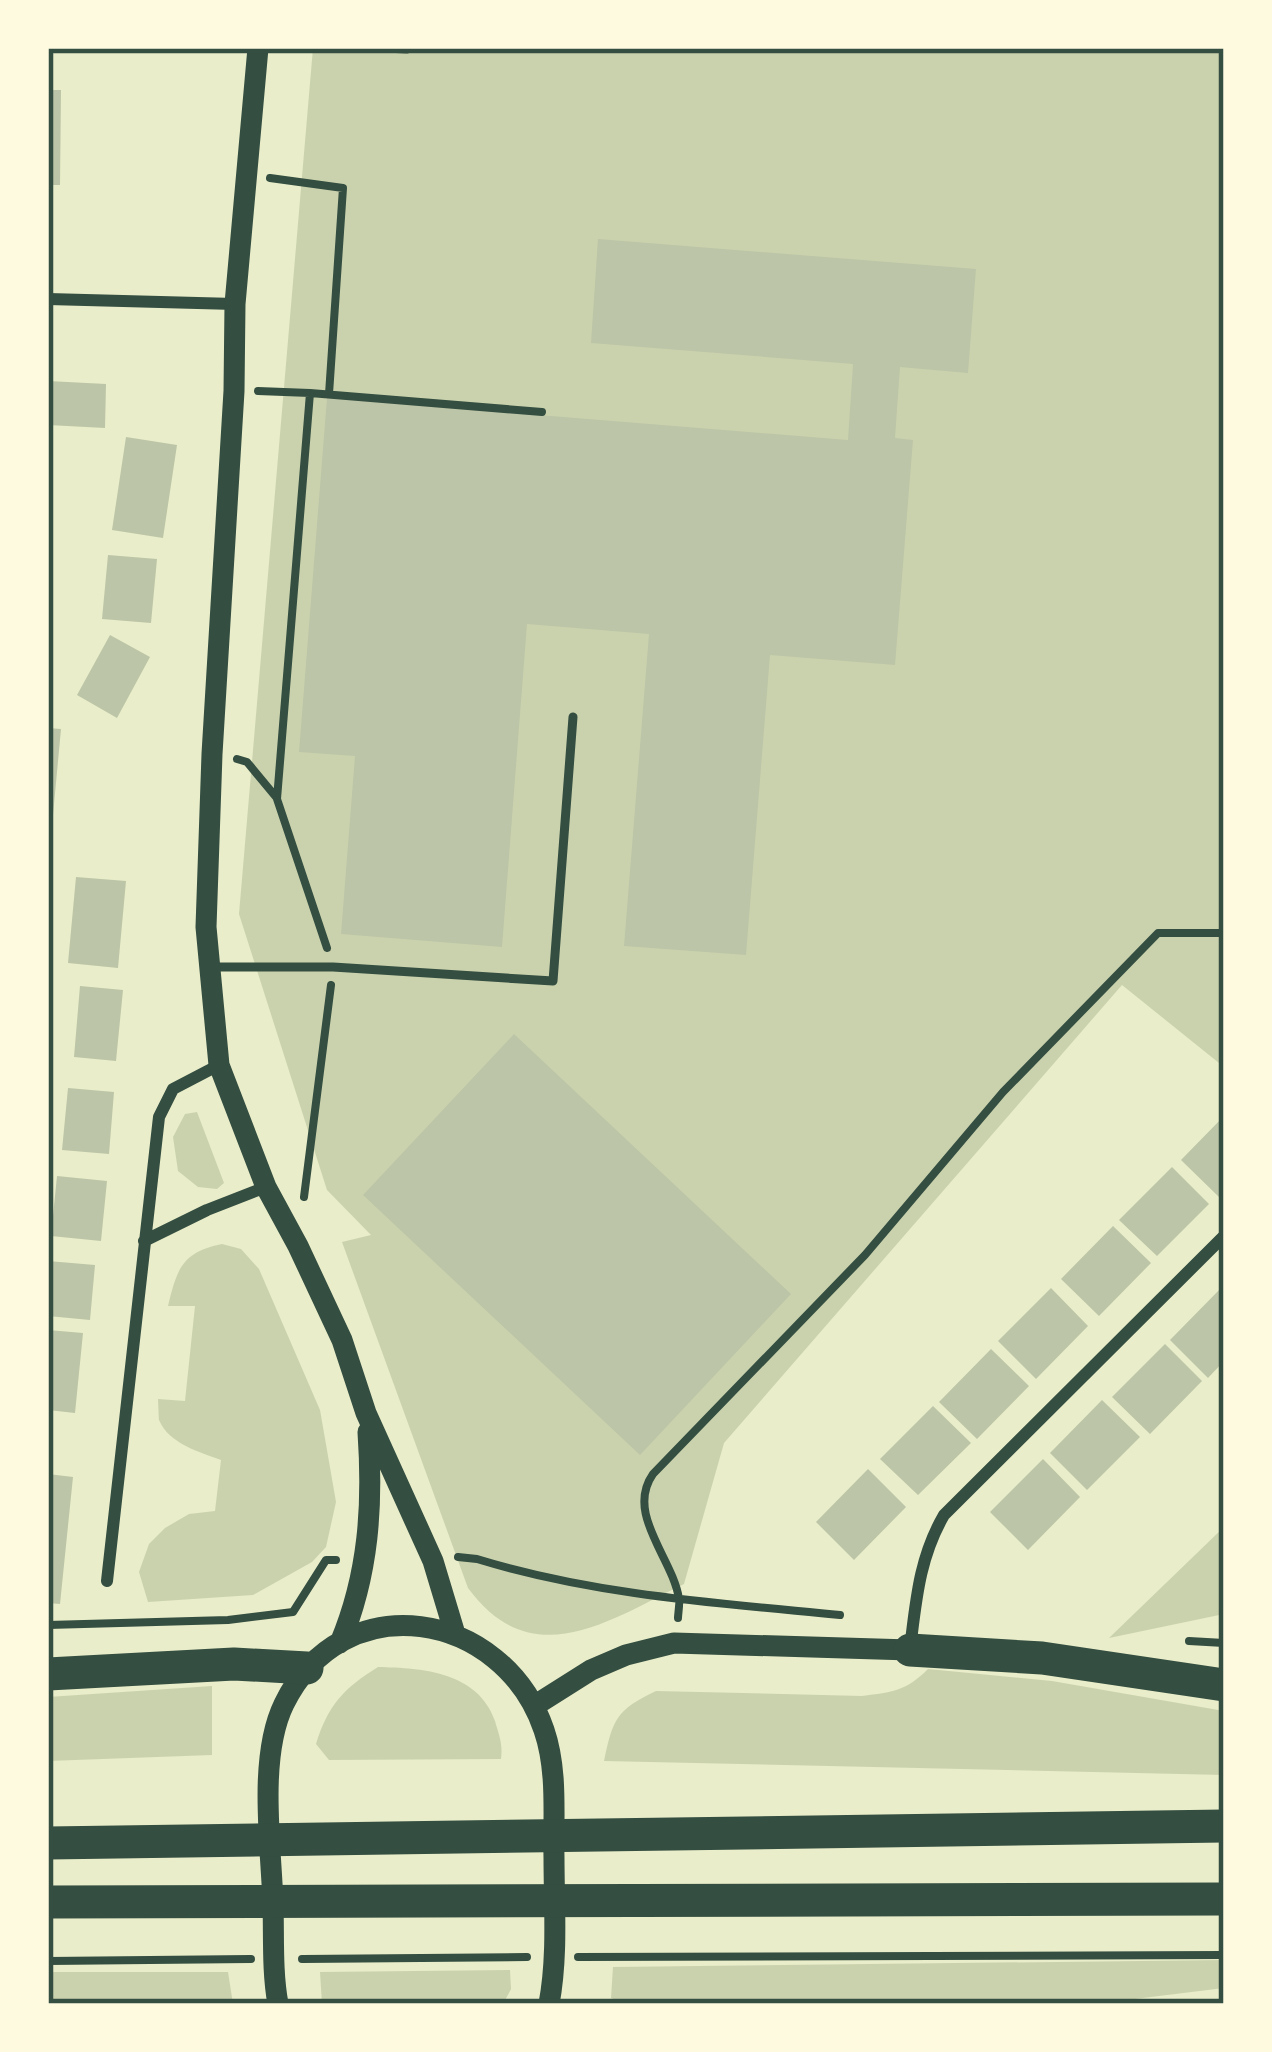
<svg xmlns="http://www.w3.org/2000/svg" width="1272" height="2052" viewBox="0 0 1272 2052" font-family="'Source Sans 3',sans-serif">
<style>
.green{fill:#cad2ad}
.building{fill:#bcc5a7}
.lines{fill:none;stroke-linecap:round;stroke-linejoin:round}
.path{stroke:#344e41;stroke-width:8}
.service{stroke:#344e41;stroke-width:9}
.minor{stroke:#344e41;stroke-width:12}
.tertiary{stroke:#344e41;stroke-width:21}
.trunk{stroke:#344e41;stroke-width:33}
.neatline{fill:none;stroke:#344e41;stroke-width:4.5}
</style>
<rect width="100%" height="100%" fill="#e9edc9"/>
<path class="green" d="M 313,48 L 1224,48 L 1224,1067 L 1122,985 L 724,1443 L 684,1584 C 608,1621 532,1675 468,1588 L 342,1242 L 371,1235 L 327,1190 L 239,914 Z
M 197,1112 L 224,1183 L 217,1189 L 198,1187 L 178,1171 L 173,1137 L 185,1114 Z
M 222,1244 L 241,1249 L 259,1269 L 320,1410 L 336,1502 L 326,1547 L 312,1562 L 253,1595 L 148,1602 L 139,1572 L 149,1544 L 165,1528 L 189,1514 L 215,1511 L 221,1460 C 200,1452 169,1444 159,1420 C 159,1419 158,1400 158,1399 L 185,1401 L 195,1306 L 168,1306 C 177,1269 182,1252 222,1244 Z
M 1224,1527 L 1224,1614 L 1109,1638 Z
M 378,1667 C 423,1668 478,1672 495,1721 C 499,1735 503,1744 501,1759 L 329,1760 L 316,1744 C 328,1705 344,1688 378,1667 Z
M 928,1669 L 1052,1681 L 1224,1711 L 1224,1775 L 604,1761 C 613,1719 616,1710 656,1691 L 862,1696 C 893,1692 906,1691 928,1669 Z
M 212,1686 L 212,1755 L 48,1761 L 48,1697 Z
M 1224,1960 L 1224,1988 L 1094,2004 L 626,2004 L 611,1998 L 613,1967 Z
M 510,1970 L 511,1989 L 503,2004 L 322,2004 L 320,1972 Z
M 48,1972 L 228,1972 L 233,2004 L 48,2004 Z"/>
<path class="building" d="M 48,90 L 61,90 L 60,185 L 48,185 Z
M 598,239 L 976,269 L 968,373 L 900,367 L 895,438 L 913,440 L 895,665 L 770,655 L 746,955 L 624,946 L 649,634 L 527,624 L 502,947 L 341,934 L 355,756 L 299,752 L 327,398 L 848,440 L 853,364 L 591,343 Z
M 48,381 L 106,384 L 105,428 L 48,425 Z
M 126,437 L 177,445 L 163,538 L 112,530 Z
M 108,555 L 157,559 L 151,623 L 102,619 Z
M 110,635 L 150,657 L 117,718 L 77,695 Z
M 48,728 L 61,729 L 53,815 L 48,814 Z
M 76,877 L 126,881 L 118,968 L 68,963 Z
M 80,986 L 123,990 L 116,1061 L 74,1057 Z
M 514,1034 L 791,1294 L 640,1455 L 363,1195 Z
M 68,1088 L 114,1092 L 109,1154 L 62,1150 Z
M 1224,1116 L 1224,1192 L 1219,1197 L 1181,1160 Z
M 1172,1167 L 1209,1204 L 1157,1256 L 1119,1220 Z
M 57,1176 L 107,1181 L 101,1241 L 51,1236 Z
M 1113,1226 L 1151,1263 L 1099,1316 L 1061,1279 Z
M 48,1261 L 95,1265 L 90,1320 L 48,1316 Z
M 1224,1285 L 1224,1361 L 1208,1378 L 1170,1340 Z
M 1051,1288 L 1088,1326 L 1036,1379 L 998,1341 Z
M 48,1330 L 83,1333 L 75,1413 L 48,1410 Z
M 1165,1344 L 1202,1381 L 1150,1434 L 1112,1397 Z
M 991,1349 L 1029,1386 L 977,1439 L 939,1402 Z
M 1102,1400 L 1140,1437 L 1087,1490 L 1050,1453 Z
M 933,1406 L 971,1443 L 918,1495 L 880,1459 Z
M 1043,1459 L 1080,1497 L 1028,1550 L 990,1512 Z
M 868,1469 L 906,1507 L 854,1560 L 816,1522 Z
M 48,1474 L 73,1477 L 60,1604 L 48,1603 Z"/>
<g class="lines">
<path class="path" d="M 270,178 L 343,188 L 329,394
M 258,391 L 310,393
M 237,759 L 247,762 L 276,797
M 327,948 L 277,799 L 310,393 L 542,412
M 304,1197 L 331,985
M 458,1557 L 477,1559 C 595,1595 717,1603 840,1615
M 678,1618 C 678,1615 680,1601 679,1599 C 673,1558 625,1514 653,1474 L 865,1255 L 1003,1092 L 1158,933 L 1224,933
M 48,1625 L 228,1620 L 293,1612 L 326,1560 L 336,1560
M 1189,1641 L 1224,1643
M 578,1957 L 1224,1955
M 302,1959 L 527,1957
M 48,1961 L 251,1959"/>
<path class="service" d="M 384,48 L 407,49
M 211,967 L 333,967 L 553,981 L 573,717"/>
<path class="minor" d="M 48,299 L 235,304
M 144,1241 L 207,1210 L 266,1187
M 107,1581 L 159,1117 L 173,1089 L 219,1065
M 910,1649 C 916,1601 919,1558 944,1515 L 1224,1236"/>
<path class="tertiary" d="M 258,48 L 235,304 L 234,391 L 212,754 L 206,927 L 219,1065 L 266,1187 L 298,1246 L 342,1340 L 366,1413 L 433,1561 L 455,1634
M 340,1643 C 369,1574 373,1505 368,1432
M 534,1706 L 591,1670 L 626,1655 L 674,1643 L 910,1650
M 278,2004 C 272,1971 274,1937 273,1903 C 271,1845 258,1757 284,1704 C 343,1583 503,1610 544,1730 C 558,1771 553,1816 554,1858 C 554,1906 558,1956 549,2004"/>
<path class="trunk" d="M 910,1650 L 1042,1658 L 1224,1685
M 48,1674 L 234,1664 L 307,1668
M 48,1843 L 1224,1826
M 48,1902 L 1224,1899"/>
</g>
<rect width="1272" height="2052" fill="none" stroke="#fefae0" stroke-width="102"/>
<rect x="51" y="51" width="1170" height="1950" class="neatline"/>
</svg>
